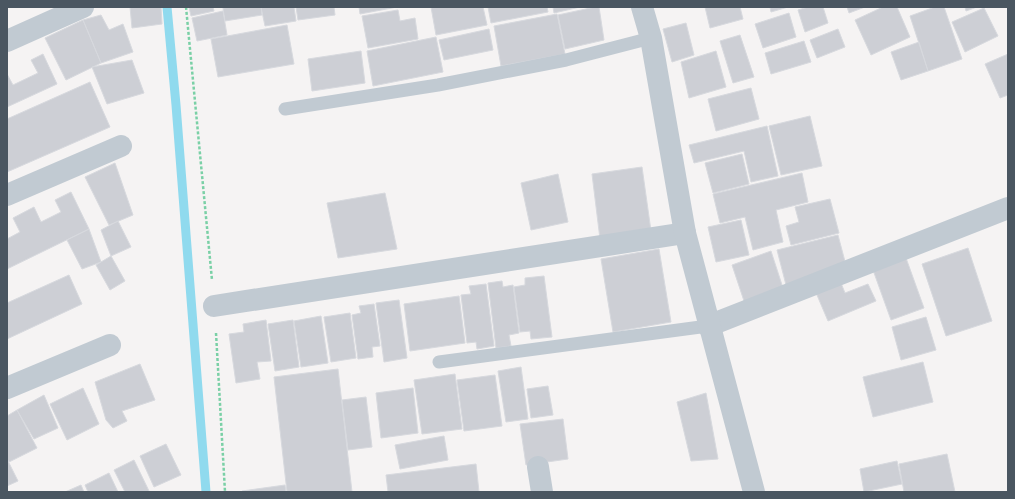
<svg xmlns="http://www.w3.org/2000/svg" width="1015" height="499" viewBox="0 0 1015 499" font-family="Overpass,sans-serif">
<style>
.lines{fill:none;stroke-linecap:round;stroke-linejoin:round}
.stream{stroke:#90daee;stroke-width:9}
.building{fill:#cdcfd5;stroke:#d7d9de}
.path{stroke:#7ad0a6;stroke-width:2.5;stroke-dasharray:3 2;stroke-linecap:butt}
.service{stroke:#c1cad2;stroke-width:13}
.minor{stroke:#c1cad2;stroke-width:22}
.tertiary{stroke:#c1cad2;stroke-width:22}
</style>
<rect width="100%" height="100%" fill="#f5f3f3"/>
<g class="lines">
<path class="stream" d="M 167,7 L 176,105 L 206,492"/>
</g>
<path class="building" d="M 130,7 L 161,7 L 162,24 L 132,28 Z
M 189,7 L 213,7 L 214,11 L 191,16 Z
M 229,7 L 261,7 L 262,15 L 225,21 L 223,8 Z
M 261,7 L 294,7 L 296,21 L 265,26 Z
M 296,7 L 334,7 L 335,15 L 298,20 Z
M 359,7 L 397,7 L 360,14 Z
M 431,7 L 483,7 L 487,25 L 436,35 Z
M 488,7 L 547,7 L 548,12 L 491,23 Z
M 553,7 L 580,7 L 554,13 Z
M 595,7 L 599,7 L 604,40 L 565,49 L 558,15 Z
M 705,7 L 740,7 L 743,19 L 710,28 Z
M 770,7 L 788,7 L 771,12 Z
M 808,7 L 823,7 L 828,23 L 805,32 L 798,10 Z
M 847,7 L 865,7 L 849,13 Z
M 883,7 L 897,7 L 910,37 L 871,55 L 855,20 Z
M 935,7 L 944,7 L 962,59 L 928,71 L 910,16 Z
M 965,7 L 977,7 L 966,11 Z
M 984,8 L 998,36 L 965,52 L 952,22 Z
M 398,10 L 400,21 L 415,18 L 418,39 L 368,48 L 362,16 Z
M 223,11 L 227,35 L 197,41 L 192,18 Z
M 789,13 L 796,37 L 763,48 L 755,24 Z
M 557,14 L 565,54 L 501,66 L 494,26 Z
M 101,15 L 109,30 L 123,24 L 133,52 L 101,63 L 83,20 Z
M 83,20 L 101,63 L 66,80 L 45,38 Z
M 686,23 L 694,55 L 672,62 L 663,29 Z
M 287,25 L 294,64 L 218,77 L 211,39 Z
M 489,29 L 493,50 L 444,60 L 439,40 Z
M 838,29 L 845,47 L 817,58 L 810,40 Z
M 740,35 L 754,77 L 733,83 L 720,41 Z
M 436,37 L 443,72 L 373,86 L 367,51 Z
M 804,41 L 811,62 L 771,74 L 765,53 Z
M 919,42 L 928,71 L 901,80 L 891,52 Z
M 361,51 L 365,83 L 312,91 L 308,59 Z
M 716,51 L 726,87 L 689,98 L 681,62 Z
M 43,54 L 57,84 L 7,107 L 7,74 L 13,85 L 38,73 L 31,60 Z
M 1008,54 L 1008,95 L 1000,98 L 985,64 Z
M 132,60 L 144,93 L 107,104 L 92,67 Z
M 90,82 L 110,127 L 7,172 L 7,119 Z
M 751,88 L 759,119 L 716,131 L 708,99 Z
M 810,116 L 822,166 L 781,175 L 769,126 Z
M 767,126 L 778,176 L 751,182 L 744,151 L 694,163 L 689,145 Z
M 742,154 L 749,184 L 713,193 L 705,163 Z
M 115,163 L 133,215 L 109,225 L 85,177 Z
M 642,167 L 651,231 L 600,239 L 592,174 Z
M 802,173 L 808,202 L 776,210 L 783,242 L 753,250 L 745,217 L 720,223 L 713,194 Z
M 558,174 L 568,222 L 531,230 L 521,183 Z
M 71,192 L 89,229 L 7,269 L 7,239 L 20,232 L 13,218 L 34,207 L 41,222 L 61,212 L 55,200 Z
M 385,193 L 397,249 L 338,258 L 327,203 Z
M 830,199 L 839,233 L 791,245 L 786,226 L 799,222 L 795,207 Z
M 741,220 L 749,255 L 716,262 L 708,227 Z
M 118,221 L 131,247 L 111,256 L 101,230 Z
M 89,229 L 101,262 L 82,269 L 67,240 Z
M 838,235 L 847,269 L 786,285 L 777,250 Z
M 968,248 L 992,321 L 946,336 L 922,264 Z
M 659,249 L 671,322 L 613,332 L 601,259 Z
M 771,251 L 783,288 L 744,301 L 732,265 Z
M 111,256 L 125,281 L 110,290 L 96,265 Z
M 906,258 L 924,308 L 891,320 L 873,270 Z
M 69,275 L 82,304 L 7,339 L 7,303 Z
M 544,276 L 552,337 L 531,339 L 530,331 L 520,332 L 514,287 L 525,285 L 525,278 Z
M 839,278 L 845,293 L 868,284 L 876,301 L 828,321 L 814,288 Z
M 502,281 L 503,287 L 513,285 L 519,333 L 509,335 L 511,346 L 496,348 L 488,283 Z
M 486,284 L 494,346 L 477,349 L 476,342 L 467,343 L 461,295 L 471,294 L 469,286 Z
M 459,296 L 465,343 L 410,351 L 404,304 Z
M 399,300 L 407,358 L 384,362 L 376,303 Z
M 374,304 L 380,346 L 372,347 L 373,357 L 358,359 L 352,315 L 361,313 L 359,306 Z
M 350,313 L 356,358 L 331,362 L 324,317 Z
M 321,316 L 328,363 L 301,367 L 294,321 Z
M 926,317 L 936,350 L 901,360 L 892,327 Z
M 266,320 L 271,361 L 257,362 L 260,379 L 236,383 L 229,334 L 244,332 L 243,324 Z
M 293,320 L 299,367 L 275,371 L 268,324 Z
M 923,362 L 933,402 L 873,417 L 863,377 Z
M 140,364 L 155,400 L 122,411 L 127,421 L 113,428 L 106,420 L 95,382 Z
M 521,367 L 528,419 L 506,422 L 498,371 Z
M 338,369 L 352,492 L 287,492 L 274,377 Z
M 455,374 L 462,429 L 422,434 L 414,380 Z
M 495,375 L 502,426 L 464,431 L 457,380 Z
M 548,386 L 553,415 L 531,418 L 527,389 Z
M 83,388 L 99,424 L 67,440 L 50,404 Z
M 413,388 L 418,433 L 381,438 L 376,393 Z
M 706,393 L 718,459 L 691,461 L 677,402 Z
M 44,395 L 58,428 L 34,439 L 17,410 Z
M 366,397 L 372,447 L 348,450 L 342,400 Z
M 17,410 L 37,448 L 9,462 L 7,459 L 7,416 Z
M 563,419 L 568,459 L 526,465 L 520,424 Z
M 444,436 L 448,460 L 400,469 L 395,445 Z
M 166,444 L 181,475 L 154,487 L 140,456 Z
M 947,454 L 955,492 L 904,492 L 899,464 Z
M 7,459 L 18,481 L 7,486 Z
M 134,460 L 149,491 L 147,492 L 125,492 L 114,470 Z
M 897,461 L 902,484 L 864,492 L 860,469 Z
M 476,464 L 479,492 L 388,492 L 386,475 Z
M 109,473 L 118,492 L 88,492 L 85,485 Z
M 81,485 L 84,492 L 65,492 Z
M 285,485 L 286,492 L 242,492 L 242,491 Z"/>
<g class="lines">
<path class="path" d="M 186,7 L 212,280
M 216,333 L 225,492"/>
<path class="service" d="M 285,109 L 438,85 L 566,60 L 651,38
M 439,362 L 708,326"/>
<path class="minor" d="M 7,41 L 83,7
M 7,195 L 121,146
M 214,306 L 685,233
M 708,326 L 1008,208
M 7,388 L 110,345
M 538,467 L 542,492"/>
<path class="tertiary" d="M 642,7 L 651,38 L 685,233 L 754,492"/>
</g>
<rect width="1015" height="499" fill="none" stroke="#4a5661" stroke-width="16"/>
</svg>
